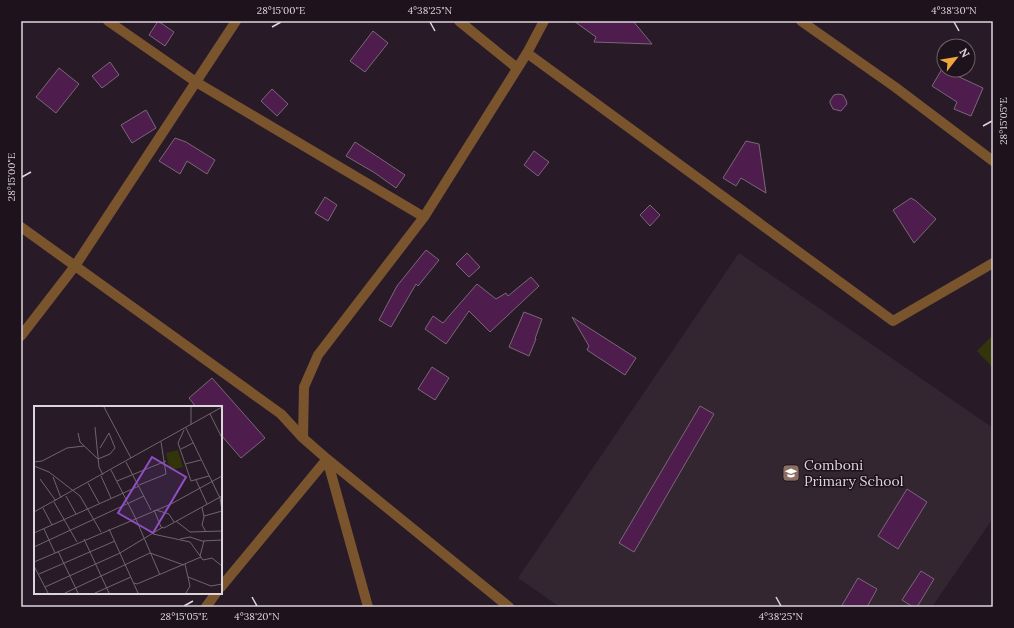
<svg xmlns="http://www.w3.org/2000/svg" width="1014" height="628" viewBox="0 0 1014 628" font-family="Lora,serif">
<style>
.education{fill:#332631}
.green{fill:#32350a}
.building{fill:#4f1c4e;stroke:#786977}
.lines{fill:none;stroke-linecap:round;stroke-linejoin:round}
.street{stroke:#7a542d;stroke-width:10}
.ticks{fill:none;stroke:#ddd5dc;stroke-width:1.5}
.labels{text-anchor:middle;stroke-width:3;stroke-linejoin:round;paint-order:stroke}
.poi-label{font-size:14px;fill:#ddd5dc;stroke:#1e121d;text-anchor:start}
.inset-road{fill:none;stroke:#70656f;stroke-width:1}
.view{fill:#8f4ec5;fill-opacity:0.15;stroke:#8f4ec5;stroke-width:2}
.inset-edge{fill:none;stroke:#ddd5dc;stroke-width:2}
.neatline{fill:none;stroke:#ddd5dc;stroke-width:1.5}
.ticks-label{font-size:10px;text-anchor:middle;fill:#ddd5dc}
</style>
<rect width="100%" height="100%" fill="#281b27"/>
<path class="education" d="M 739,253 L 993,428 L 993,518 L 932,607 L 560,607 L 518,578 Z"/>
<path class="green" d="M 993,335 L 993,368 L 977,351 Z"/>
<path class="building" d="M 158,21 L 174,32 L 165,46 L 149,35 Z
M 574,21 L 633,21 L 652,44 L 594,42 L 596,37 Z
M 373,31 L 388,43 L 365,72 L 350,61 Z
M 110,62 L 119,75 L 102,88 L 92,76 Z
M 59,68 L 79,84 L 56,113 L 36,97 Z
M 942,69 L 983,88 L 971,116 L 954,109 L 957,102 L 932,86 Z
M 272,89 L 288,104 L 277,116 L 261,101 Z
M 838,94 L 843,95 L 846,100 L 847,104 L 841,111 L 833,109 L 830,103 L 830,101 L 834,95 Z
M 146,110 L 156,128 L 132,143 L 121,125 Z
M 175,138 L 186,142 L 215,160 L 207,174 L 187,161 L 180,174 L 159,161 Z
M 746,141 L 759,144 L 766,193 L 741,178 L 736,186 L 723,178 Z
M 355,142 L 378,157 L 405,175 L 396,188 L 375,173 L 346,156 Z
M 534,151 L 549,162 L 538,176 L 524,165 Z
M 325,197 L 337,205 L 328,221 L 315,213 Z
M 911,198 L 916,201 L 936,219 L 914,243 L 893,210 Z
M 650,205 L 660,215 L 650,226 L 640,215 Z
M 426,250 L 439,260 L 418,286 L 416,284 L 391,327 L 379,320 L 397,286 Z
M 467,253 L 480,267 L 469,277 L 456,264 Z
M 531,277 L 539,286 L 490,332 L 469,311 L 446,344 L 425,329 L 433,316 L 443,323 L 477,284 L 496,299 L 506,293 L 508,296 Z
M 524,312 L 542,319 L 535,339 L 536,339 L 529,356 L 509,347 Z
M 572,317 L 636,358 L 625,375 L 587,350 L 589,346 Z
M 432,367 L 449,378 L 435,400 L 418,389 Z
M 212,378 L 265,438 L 241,458 L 221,435 L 221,407 L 196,407 L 189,398 Z
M 700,406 L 714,414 L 634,552 L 619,543 Z
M 907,489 L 927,502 L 898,549 L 878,536 Z
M 921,571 L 934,579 L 917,607 L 913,607 L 902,600 Z
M 858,578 L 877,589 L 867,607 L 841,607 Z"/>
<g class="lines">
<path class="street" d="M 108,21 L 196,82 L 424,217
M 459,21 L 517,68
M 801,21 L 895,87 L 993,161
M 527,53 L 893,321 L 993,263
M 21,227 L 281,414 L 303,438 L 327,459 L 509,607
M 21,336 L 75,266 L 236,21
M 303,438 L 304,387 L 318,355 L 424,217 L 527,53 L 544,21
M 327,459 L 368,607
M 221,587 L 327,459
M 206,607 L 216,593"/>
</g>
<path class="ticks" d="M 430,22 L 435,31M 954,22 L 959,31M 272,27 L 281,22M 983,126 L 992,121M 22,177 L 31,172M 252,597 L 257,606M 776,597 L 781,606M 184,606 L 193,601"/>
<defs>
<g id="school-square" transform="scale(0.9)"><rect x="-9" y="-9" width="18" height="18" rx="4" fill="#8d6e63" stroke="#1e121d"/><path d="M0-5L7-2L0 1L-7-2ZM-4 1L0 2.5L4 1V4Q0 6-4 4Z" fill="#fff"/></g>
</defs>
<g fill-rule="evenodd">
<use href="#school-square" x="791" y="473"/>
</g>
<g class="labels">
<g class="poi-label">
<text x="804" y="470">Comboni<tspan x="804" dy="16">Primary School</tspan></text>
</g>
</g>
<g transform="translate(34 406)">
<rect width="188" height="188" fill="#281b27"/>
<path d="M 144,44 L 149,61 L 136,64 L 132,47 Z" fill="#32350a"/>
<path class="inset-road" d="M 70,1 L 97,52M 157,1 L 157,19M 176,8 L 188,32M 61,21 L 65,61 L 69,69M 152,22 L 186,92 L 188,104M 150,24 L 144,37 L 157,75 L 175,70M 44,27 L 46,36 L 64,53 L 76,48 L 81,42 L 75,27M 66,42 L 75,27M 147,43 L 159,37M 0,56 L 8,55 L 33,42 L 50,40M 92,56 L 117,104M 151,58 L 167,54M 0,60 L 15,66 L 46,90 L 67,126M 77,64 L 101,111 L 126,169M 67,70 L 77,92M 19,71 L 27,92M 6,73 L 22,95M 162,74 L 173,98M 83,75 L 132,55M 54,77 L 65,97M 105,79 L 132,68 L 127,36M 32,90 L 42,108M 20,96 L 43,136M 168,101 L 170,111 L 168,119 L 172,126M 9,102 L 18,119M 120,104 L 127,121 L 130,122 L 188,90M 122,104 L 135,108 L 140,116M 0,106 L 188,1M 170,110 L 188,105M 142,115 L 156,126 L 188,125M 10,123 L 21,147M 75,123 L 104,187M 0,127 L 105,80M 119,128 L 156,136 L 169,154 L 178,152 L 188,160M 50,133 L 75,187M 146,133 L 156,131 L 168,135 L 188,134M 0,141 L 110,90M 24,145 L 44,187M 166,150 L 170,135M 0,156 L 137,98 L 188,70M 151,158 L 156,180 L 152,187M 0,160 L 14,187M 5,168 L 81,135M 154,171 L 177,180 L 188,178M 100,177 L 103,178 L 167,151M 11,181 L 86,147 L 129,121M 31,187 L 116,147 L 150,159M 61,187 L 97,171"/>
<path class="view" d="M 118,51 L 152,71 L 119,127 L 84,107 Z"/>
<rect width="188" height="188" class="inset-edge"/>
</g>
<rect width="1014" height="628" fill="none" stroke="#1e121d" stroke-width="44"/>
<g transform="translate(956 58) rotate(59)"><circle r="19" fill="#1e121d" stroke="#6a6069"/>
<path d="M0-3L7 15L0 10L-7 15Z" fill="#efa73d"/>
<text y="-6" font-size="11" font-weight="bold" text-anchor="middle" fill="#ddd5dc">N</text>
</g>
<rect x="22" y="22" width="970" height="584" class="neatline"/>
<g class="ticks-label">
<text x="281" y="14">28°15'00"E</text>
<text x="430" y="14">4°38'25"N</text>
<text x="954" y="14">4°38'30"N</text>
<text transform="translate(1003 121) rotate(-90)" y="4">28°15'05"E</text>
<text transform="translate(11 177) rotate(-90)" y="4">28°15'00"E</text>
<text x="184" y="620">28°15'05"E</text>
<text x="257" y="620">4°38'20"N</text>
<text x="781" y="620">4°38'25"N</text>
</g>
</svg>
